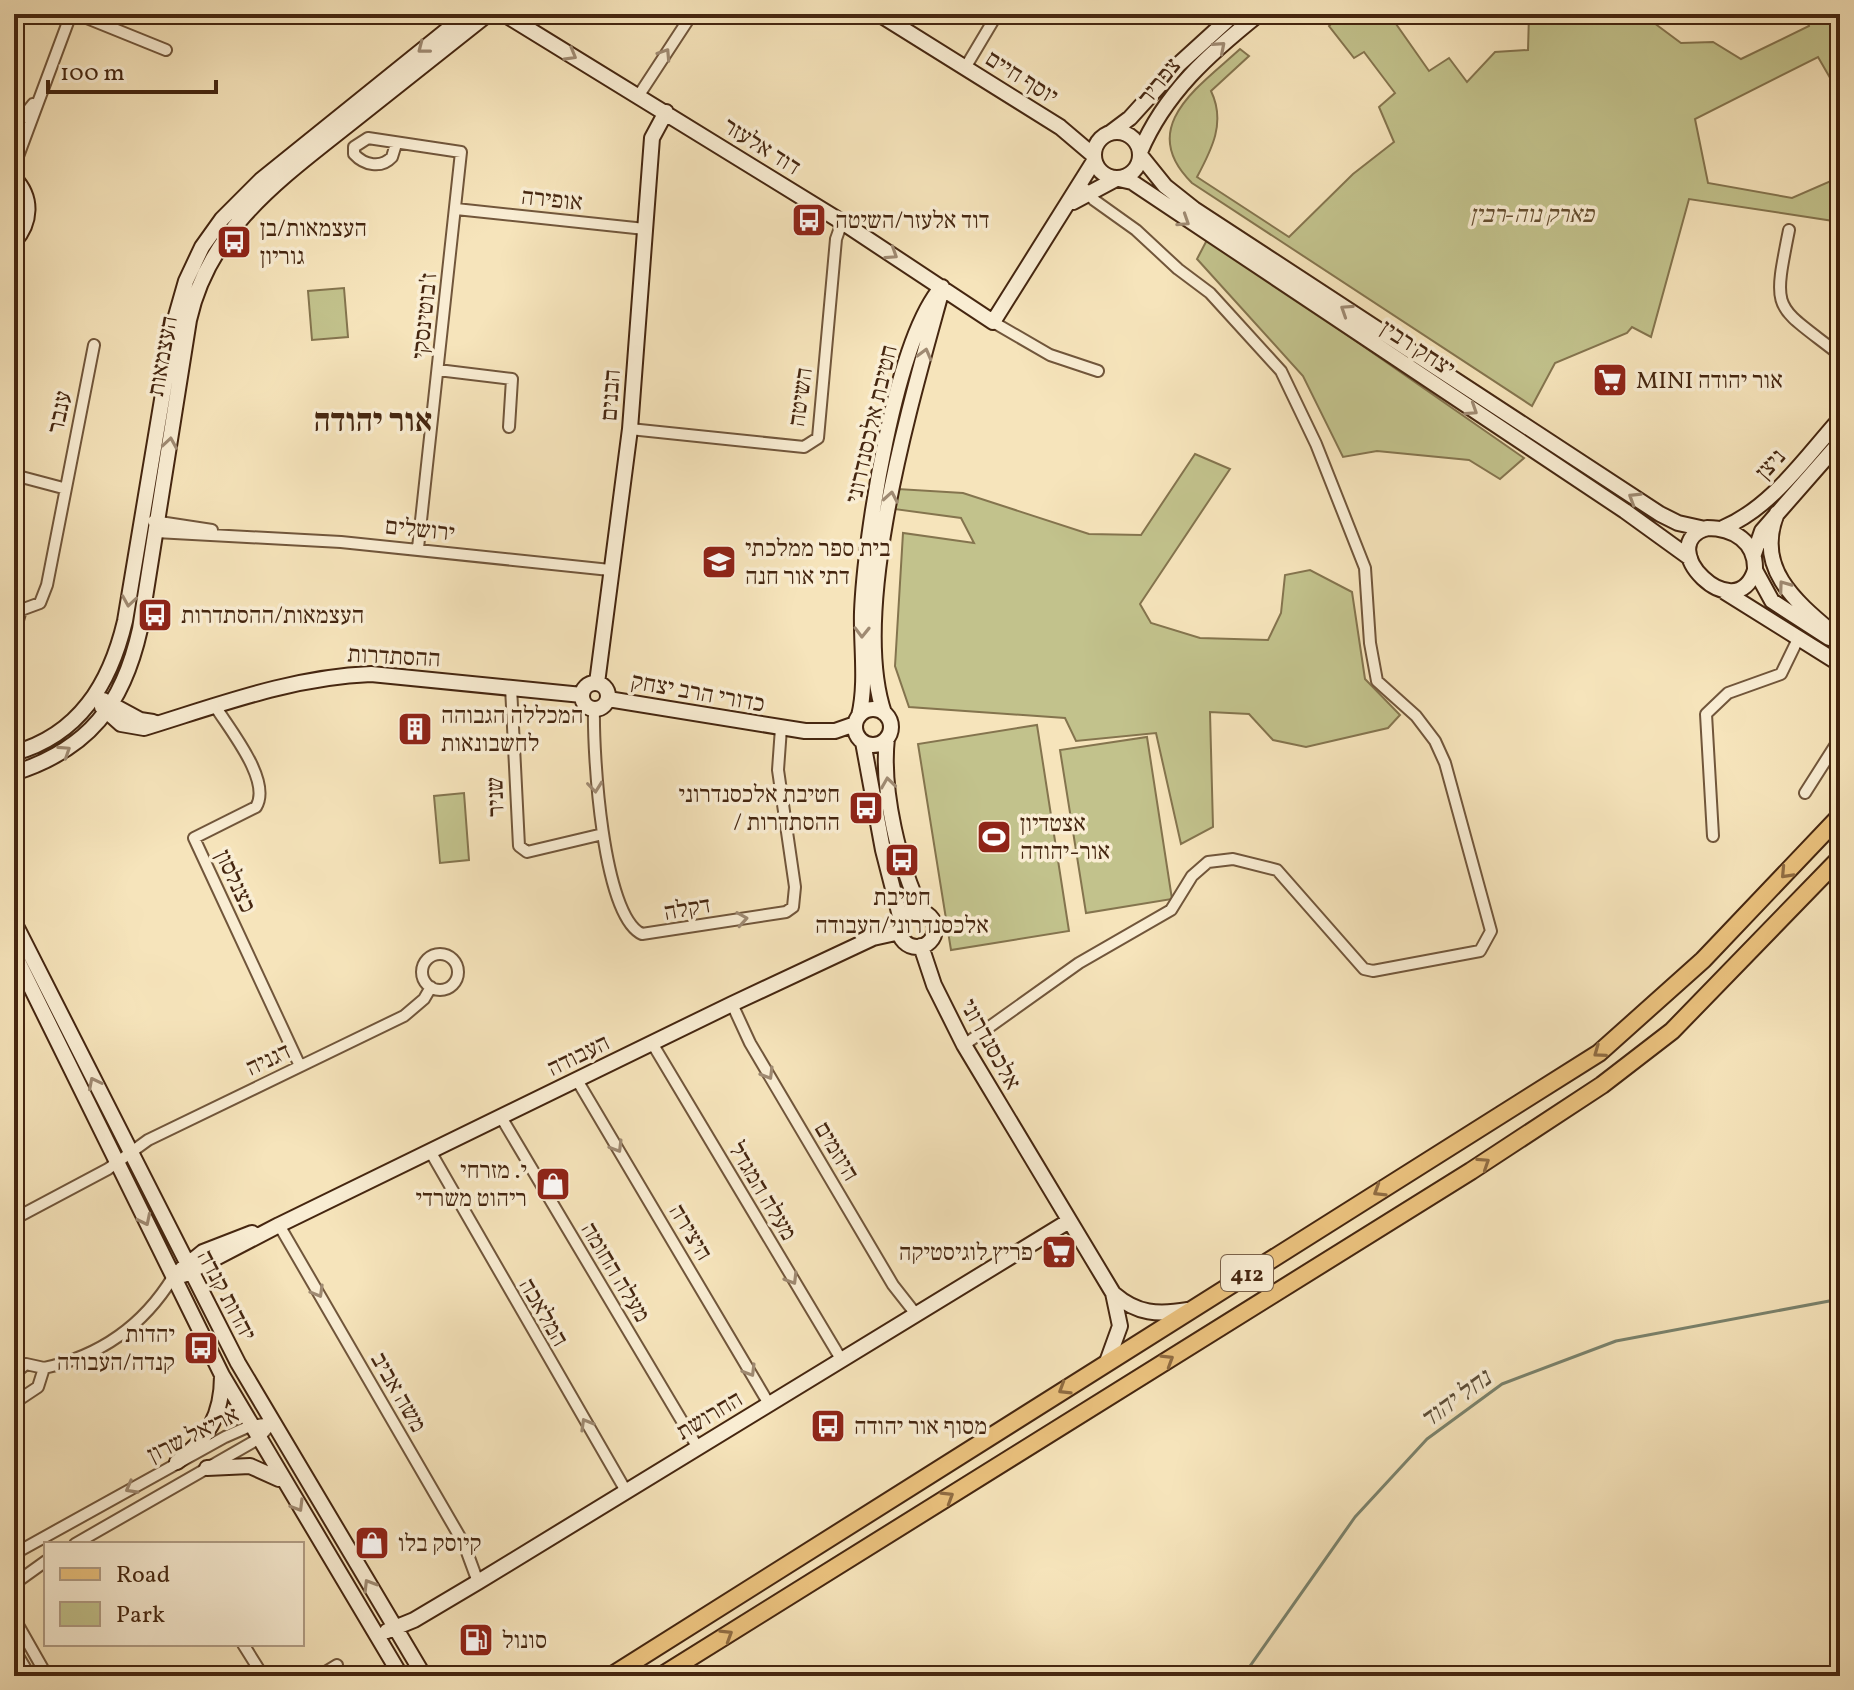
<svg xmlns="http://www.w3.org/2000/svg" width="1854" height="1690" viewBox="0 0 1854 1690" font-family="Vollkorn,'Frank Ruhl Libre',serif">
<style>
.green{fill:#c2c28c;stroke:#84744e;stroke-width:2}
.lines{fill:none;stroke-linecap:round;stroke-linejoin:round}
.stream{stroke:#7a826c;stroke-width:3}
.street-casing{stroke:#71563b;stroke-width:14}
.secondary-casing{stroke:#452610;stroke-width:18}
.primary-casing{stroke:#452610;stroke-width:20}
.street{stroke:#f9edd3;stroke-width:10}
.secondary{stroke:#f9edd3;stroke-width:14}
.primary{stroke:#ebc27e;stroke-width:16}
.oneway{stroke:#9f8a72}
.oneway2{stroke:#906c42}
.labels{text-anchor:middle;stroke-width:7;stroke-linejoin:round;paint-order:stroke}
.shield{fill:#f9edd3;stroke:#7b624a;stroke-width:2}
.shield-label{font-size:22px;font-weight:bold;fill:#452610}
.street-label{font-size:24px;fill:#452610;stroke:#f9edd3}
.park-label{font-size:24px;font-style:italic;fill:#644d2f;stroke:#f9edd3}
.poi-label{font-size:24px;fill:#452610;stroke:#f9edd3;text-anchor:start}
.water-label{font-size:26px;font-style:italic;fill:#5b4c36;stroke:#f9edd3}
.district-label{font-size:32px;font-weight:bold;fill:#452610;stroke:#f9edd3}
</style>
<rect width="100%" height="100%" fill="#f6e4bb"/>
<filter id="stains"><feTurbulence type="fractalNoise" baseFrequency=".0025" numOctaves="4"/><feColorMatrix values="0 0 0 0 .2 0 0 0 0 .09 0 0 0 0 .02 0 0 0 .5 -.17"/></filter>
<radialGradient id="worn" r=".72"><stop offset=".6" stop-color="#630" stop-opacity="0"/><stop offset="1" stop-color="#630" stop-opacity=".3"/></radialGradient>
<path class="green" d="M 1326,14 L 1389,14 L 1429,71 L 1449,58 L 1467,82 L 1495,52 L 1528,50 L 1529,14 L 1652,14 L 1650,20 L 1681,43 L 1713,42 L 1741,59 L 1809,26 L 1805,14 L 1828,14 L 1840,41 L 1840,95 L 1818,57 L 1695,119 L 1708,183 L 1792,198 L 1833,180 L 1840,195 L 1840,222 L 1689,199 L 1651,337 L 1632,327 L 1627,333 L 1555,363 L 1532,406 L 1192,183 C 1135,127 1200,86 1240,49 L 1249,56 L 1211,91 C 1226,122 1212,149 1197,177 L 1289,237 L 1353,174 L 1394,142 L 1379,107 L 1395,93 L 1364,52 L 1354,58 L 1329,26 L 1332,23 Z
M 1208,238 L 1524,458 L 1500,479 L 1469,460 L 1377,451 L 1343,457 L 1303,376 L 1197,259 Z
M 344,288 L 348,337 L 312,340 L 308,291 Z
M 1195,454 L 1230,469 L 1140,604 L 1151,623 L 1200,638 L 1268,640 L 1281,613 L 1285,575 L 1310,570 L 1352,592 L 1365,679 L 1400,715 L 1388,728 L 1306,747 L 1273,740 L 1249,714 L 1210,712 L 1213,827 L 1181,844 L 1156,733 L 1076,741 L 1065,718 L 909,707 L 895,666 L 903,533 L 974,543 L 961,518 L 894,509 L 898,489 L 963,493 L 1089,534 L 1141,535 Z
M 1037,725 L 1069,931 L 951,950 L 918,744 Z
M 1147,737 L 1172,899 L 1086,913 L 1060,750 Z
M 464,793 L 469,860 L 440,863 L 434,796 Z"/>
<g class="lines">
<path class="stream" d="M 1243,1676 L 1355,1517 L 1427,1439 L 1502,1384 L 1616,1341 L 1840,1299"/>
<g class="street-casing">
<path id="street" d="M 77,14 L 166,50
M 965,68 L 993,21
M 639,95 L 692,14
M 14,128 L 33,104
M 396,144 L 392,157 C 381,169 364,165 354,154 L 354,147 L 368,138 L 461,152 L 418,548
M 14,167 L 71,14
M 456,209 L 645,229
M 1789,230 C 1772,315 1774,303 1840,355
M 993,322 L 1050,355 L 1098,371
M 438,370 L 512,379 L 509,427
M 630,429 L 804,447 L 818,438 L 836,239 L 842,222
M 14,475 L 63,488
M 153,521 L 212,530
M 156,532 L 341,542 L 610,570
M 14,634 L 21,610 L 40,603 L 47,585 L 94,345
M 511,687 L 519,846 L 527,852 L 603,834
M 215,706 C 230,730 272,781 256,807 L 194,838 L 300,1066
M 594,709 C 593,752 602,916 642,934 L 786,912 L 793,907 L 795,887 L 778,770 L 781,728
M 1805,793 L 1840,738
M 1713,836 L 1706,714 L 1728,693 L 1781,674 L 1799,637
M422 972a18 18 0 1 1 36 0a18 18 0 1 1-36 0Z
M 732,1004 L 750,1043 L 893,1285 L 915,1313
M 652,1043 L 841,1359
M 964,1045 L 1079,963 L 1171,910 L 1192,876 L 1208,862 L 1233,859 L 1277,870 L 1364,969 L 1373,971 L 1480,951 L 1491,931 L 1445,763 L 1435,741 L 1416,716 L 1377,681 L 1370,643 L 1365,568 L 1316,444 L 1281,371 L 1210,293 L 1178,269 L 1136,230 L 1094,200 L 1085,189
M 577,1080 L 769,1404
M 501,1117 L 698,1448
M 430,1151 L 626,1491
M 14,1219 L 108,1169 L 148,1140 L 404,1016 L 424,999 L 431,987
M 279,1225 L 464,1544 L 478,1582
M 44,1368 C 100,1356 143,1326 173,1277
M 14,1374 L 26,1364 L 44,1368 L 38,1387 L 14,1403
M 75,1544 L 258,1439 L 272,1423
M 14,1554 L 225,1437 L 250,1426 L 272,1423
M 14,1584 L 46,1561
M 14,1618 L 47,1676
M 243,1644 L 263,1676
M 14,1649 L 30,1676
M 319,1676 L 337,1665"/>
</g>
<g class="secondary-casing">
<path id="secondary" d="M 504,14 L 842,222 L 993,322 L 1094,161
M 879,14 L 1060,127 L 1093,155
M1094 155a23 23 0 1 1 46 0a23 23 0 1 1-46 0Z
M 1110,133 L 1130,118 L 1178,65 L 1234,14
M 1140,152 C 1165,93 1209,54 1259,14
M 1140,155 L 1165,186 L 1194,209 L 1660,514 L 1678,523 L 1705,529
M 14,178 C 33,198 31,222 14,242
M 1119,179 L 1132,182 L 1625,511 L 1690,558
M 1073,202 L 1116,179
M 1777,513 C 1753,571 1800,605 1840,639
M 1707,528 C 1734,528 1756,542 1755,570 C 1736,630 1651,545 1707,528 Z
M 1723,528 C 1772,507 1805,458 1840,419
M 1754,554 L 1762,531 L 1840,442
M 1755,570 L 1772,601 L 1829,638
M 1725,592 L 1840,664
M 597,683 L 630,429 L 652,138 L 666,112
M582 696a13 13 0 1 1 26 0a13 13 0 1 1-26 0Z
M 608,699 L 805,731 L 835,731 L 855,724
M 103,700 L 140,720 L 153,722
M 102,707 L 121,724 L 144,728 C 219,705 292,677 371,674 L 582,695
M855 727a18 18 0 1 1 36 0a18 18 0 1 1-36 0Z
M 884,713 C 849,609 912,399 941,293
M 859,716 C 867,684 861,645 862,612 C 865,537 895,340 942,287
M 887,738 C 881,790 899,866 922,912
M 863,742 L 883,850 L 901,920
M 14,753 C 79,735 110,684 125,621 L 176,316 L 186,281 L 202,247 L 222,219 L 261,180 L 467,14
M 14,773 C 89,749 123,705 140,629 L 189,320 C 209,229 280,179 348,125 C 395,88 442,51 488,14
M899 929a18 18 0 1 1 36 0a18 18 0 1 1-36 0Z
M 14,922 L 238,1363 L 424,1676
M 921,946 L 934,985 L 964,1045 L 1113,1293 L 1120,1326 L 1107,1362
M 14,953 L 222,1375 L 401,1676
M 182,1269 L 203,1252 L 252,1233
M 183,1275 L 279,1225 L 732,1004 L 873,938 L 900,932
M 1114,1294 C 1137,1314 1158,1315 1188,1310
M 177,1462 C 208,1439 222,1415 222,1376
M 207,1468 L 250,1466 L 279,1479
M 387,1631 L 414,1620 L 478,1582 L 1069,1221"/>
</g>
<g class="primary-casing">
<path id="primary" d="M 611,1676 L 1599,1053 L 1703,960 L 1840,816
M 661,1676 L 1471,1171 L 1602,1085 L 1672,1031 L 1840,858"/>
</g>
<use href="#street" class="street"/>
<use href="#secondary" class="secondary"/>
<use href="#primary" class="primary"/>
</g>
<defs><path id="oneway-chevron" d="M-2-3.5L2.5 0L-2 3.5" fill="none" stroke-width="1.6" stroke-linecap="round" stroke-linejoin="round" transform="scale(2)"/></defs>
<g class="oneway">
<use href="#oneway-chevron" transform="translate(1220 47) rotate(-41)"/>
<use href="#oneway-chevron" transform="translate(423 48) rotate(142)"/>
<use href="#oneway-chevron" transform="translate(665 54) rotate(-57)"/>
<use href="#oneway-chevron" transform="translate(571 55) rotate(30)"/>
<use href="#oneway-chevron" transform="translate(1184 221) rotate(33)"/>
<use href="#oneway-chevron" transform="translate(892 254) rotate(33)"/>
<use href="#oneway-chevron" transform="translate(1346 310) rotate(-147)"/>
<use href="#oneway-chevron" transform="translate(925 354) rotate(-75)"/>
<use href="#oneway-chevron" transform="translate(1472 410) rotate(33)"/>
<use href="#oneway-chevron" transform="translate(170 443) rotate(-81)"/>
<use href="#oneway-chevron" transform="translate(891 497) rotate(-80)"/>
<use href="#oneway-chevron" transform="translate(1634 498) rotate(-148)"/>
<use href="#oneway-chevron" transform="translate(1784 586) rotate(-126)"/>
<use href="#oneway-chevron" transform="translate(129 601) rotate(99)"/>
<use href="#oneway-chevron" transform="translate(862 632) rotate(91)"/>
<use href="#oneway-chevron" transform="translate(65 751) rotate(-33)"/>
<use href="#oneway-chevron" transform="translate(888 783) rotate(-98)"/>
<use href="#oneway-chevron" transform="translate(595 787) rotate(84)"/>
<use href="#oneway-chevron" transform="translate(742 919) rotate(-9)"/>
<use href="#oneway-chevron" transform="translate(768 1074) rotate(59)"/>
<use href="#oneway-chevron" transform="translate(94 1083) rotate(-117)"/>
<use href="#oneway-chevron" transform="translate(617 1147) rotate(59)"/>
<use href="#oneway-chevron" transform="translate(145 1220) rotate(64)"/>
<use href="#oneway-chevron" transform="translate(792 1279) rotate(59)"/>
<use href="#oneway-chevron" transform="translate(318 1292) rotate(60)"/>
<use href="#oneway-chevron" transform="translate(750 1371) rotate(59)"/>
<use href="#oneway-chevron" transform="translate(586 1424) rotate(-120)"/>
<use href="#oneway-chevron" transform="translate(131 1488) rotate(151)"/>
<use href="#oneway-chevron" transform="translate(298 1506) rotate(59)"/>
<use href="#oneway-chevron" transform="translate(369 1585) rotate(-121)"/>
</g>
<g class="oneway2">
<use href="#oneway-chevron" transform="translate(1786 873) rotate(133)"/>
<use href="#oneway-chevron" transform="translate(1599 1052) rotate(144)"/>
<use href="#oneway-chevron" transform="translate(1484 1163) rotate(-33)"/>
<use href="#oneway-chevron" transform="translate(1379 1191) rotate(148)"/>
<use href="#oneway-chevron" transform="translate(1168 1360) rotate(-32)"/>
<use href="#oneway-chevron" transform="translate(1064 1389) rotate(148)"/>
<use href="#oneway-chevron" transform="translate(948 1497) rotate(-32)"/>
<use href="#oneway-chevron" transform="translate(727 1635) rotate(-32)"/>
</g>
<defs>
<g id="bus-square" transform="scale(1.8)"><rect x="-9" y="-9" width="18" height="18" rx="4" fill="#8f2418" stroke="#f9edd3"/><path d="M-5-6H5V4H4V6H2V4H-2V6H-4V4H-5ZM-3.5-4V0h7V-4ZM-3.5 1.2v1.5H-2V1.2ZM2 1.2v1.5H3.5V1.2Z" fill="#fff"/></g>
<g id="supermarket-square" transform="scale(1.8)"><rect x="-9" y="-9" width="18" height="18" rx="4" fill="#8f2418" stroke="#f9edd3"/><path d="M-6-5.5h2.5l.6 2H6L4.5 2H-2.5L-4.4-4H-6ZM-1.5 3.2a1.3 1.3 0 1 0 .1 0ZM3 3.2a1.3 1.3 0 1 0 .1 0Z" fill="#fff"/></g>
<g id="school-square" transform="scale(1.8)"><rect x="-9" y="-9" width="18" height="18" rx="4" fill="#8f2418" stroke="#f9edd3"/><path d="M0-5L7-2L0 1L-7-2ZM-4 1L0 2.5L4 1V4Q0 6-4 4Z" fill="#fff"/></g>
<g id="building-square" transform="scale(1.8)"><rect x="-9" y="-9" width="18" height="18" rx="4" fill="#8f2418" stroke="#f9edd3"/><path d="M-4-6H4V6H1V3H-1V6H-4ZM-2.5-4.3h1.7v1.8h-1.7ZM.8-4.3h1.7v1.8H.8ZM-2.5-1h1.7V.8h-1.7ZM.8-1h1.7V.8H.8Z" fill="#fff"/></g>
<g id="stadium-square" transform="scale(1.8)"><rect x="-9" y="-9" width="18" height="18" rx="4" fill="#8f2418" stroke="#f9edd3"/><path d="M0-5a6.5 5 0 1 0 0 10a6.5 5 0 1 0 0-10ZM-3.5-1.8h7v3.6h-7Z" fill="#fff"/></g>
<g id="shop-square" transform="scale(1.8)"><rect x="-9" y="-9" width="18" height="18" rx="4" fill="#8f2418" stroke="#f9edd3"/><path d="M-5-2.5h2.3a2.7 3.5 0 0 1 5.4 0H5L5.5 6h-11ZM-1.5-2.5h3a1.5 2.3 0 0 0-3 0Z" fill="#fff"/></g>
<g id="fuel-square" transform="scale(1.8)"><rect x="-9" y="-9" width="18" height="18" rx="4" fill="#8f2418" stroke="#f9edd3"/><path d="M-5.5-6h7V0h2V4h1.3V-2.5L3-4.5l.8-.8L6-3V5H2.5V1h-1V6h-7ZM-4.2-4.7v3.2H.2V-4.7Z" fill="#fff"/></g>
</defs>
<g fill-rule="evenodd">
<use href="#bus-square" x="809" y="220"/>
<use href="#bus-square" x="234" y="242"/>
<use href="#supermarket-square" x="1610" y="380"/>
<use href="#school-square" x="719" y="562"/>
<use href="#bus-square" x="155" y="615"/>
<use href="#building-square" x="415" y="729"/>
<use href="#bus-square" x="866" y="808"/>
<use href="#stadium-square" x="994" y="837"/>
<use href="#bus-square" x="902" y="860"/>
<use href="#shop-square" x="553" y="1184"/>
<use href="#supermarket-square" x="1059" y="1252"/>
<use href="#bus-square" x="201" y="1348"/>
<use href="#bus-square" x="828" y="1426"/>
<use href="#shop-square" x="372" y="1543"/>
<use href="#fuel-square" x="476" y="1640"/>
</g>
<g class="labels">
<rect class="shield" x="1221" y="1255" width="52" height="36" rx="6"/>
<g class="shield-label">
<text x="1247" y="1281">412</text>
</g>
<g class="street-label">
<text transform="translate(1022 77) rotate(32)" y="8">יוסף חיים</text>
<text transform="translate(1159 81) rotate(-51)" y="8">צפריר</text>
<text transform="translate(762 146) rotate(32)" y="8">דוד אלעזר</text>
<text transform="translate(552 199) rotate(6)" y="8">אופירה</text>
<text transform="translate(424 316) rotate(-84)" y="8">ז'בוטינסקי</text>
<text transform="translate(1418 348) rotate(33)" y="8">יצחק רבין</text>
<text transform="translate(162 356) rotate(-80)" y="8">העצמאות</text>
<text transform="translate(610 395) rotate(-86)" y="8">הבנים</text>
<text transform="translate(800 397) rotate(-82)" y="8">השיטה</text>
<text transform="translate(59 412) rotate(-78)" y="8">ענבר</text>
<text transform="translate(871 424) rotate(-77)" y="8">חטיבת אלכסנדרוני</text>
<text transform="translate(1770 464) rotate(-48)" y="8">ניצן</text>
<text transform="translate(420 529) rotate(6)" y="8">ירושלים</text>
<text transform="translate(394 656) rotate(3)" y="8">ההסתדרות</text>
<text transform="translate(698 692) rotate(10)" y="8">כדורי הרב יצחק</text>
<text transform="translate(495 797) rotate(-92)" y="8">שניר</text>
<text transform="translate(236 881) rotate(65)" y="8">כצנלסון</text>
<text transform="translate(687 908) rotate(-10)" y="8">דקלה</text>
<text transform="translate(991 1044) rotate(61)" y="8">אלכסנדרוני</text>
<text transform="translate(578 1055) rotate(-26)" y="8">העבודה</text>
<text transform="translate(268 1059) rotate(-25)" y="8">דגניה</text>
<text transform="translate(837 1151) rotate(59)" y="8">היוזמים</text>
<text transform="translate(763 1191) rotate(59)" y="8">מעלה המגדל</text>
<text transform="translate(691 1232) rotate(59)" y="8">היצירה</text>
<text transform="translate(616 1272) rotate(59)" y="8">מעלה החומה</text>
<text transform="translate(227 1295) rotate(62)" y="8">יהדות קנדה</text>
<text transform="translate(544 1312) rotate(60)" y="8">המלאכה</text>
<text transform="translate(399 1392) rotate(60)" y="8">משה אביב</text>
<text transform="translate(709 1415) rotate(-31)" y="8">החרושת</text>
<text transform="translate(193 1434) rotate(-26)" y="8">אריאל שרון</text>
</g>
<g class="park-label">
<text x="1532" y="222">פארק נוה-רבין</text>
</g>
<g class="poi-label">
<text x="835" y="228">דוד אלעזר/השיטה</text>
<text x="260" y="236">העצמאות/בן<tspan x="260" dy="28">גוריון</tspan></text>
<text x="1636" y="388">MINI אור יהודה</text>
<text x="745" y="556">בית ספר ממלכתי<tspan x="745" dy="28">דתי אור חנה</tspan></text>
<text x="181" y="623">העצמאות/ההסתדרות</text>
<text x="441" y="723">המכללה הגבוהה<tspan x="441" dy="28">לחשבונאות</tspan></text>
<text x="840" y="802" text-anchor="end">חטיבת אלכסנדרוני<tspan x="840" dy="28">/ ההסתדרות</tspan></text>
<text x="1020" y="831">אצטדיון<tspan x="1020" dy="28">אור-יהודה</tspan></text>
<text x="902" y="905" text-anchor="middle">חטיבת<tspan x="902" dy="28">אלכסנדרוני/העבודה</tspan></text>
<text x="527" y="1178" text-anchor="end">י. מזרחי<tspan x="527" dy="28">ריהוט משרדי</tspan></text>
<text x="1033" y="1260" text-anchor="end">פריץ לוגיסטיקה</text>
<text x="175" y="1342" text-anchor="end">יהדות<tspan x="175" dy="28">קנדה/העבודה</tspan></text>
<text x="854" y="1434">מסוף אור יהודה</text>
<text x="398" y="1551">קיוסק בלו</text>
<text x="502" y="1648">סונול</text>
</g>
<g class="water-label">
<text transform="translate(1455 1398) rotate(-36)" y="9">נחל יהוד</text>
</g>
<g class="district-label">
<text x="373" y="431">אור יהודה</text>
</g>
</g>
<rect width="1854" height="1690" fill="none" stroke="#f6e4bb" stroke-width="48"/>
<rect x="16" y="16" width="1822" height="1658" fill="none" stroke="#452610" stroke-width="4"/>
<rect x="24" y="24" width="1806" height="1642" fill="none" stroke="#452610" stroke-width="2"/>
<rect x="44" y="1542" width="260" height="104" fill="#f9edd3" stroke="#b19d85" stroke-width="2"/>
<rect x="60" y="1568" width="40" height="12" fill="#ebc27e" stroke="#b19d85" stroke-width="2"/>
<text x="116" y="1582" font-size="24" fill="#452610">Road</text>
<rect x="60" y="1602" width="40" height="24" fill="#c2c28c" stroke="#b19d85" stroke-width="2"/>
<text x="116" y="1622" font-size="24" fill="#452610">Park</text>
<path d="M48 80v12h168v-12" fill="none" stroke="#452610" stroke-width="4"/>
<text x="60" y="80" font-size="24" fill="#452610" stroke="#f9edd3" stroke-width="6" paint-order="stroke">100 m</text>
<rect width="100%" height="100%" filter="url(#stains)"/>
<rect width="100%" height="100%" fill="url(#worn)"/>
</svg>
